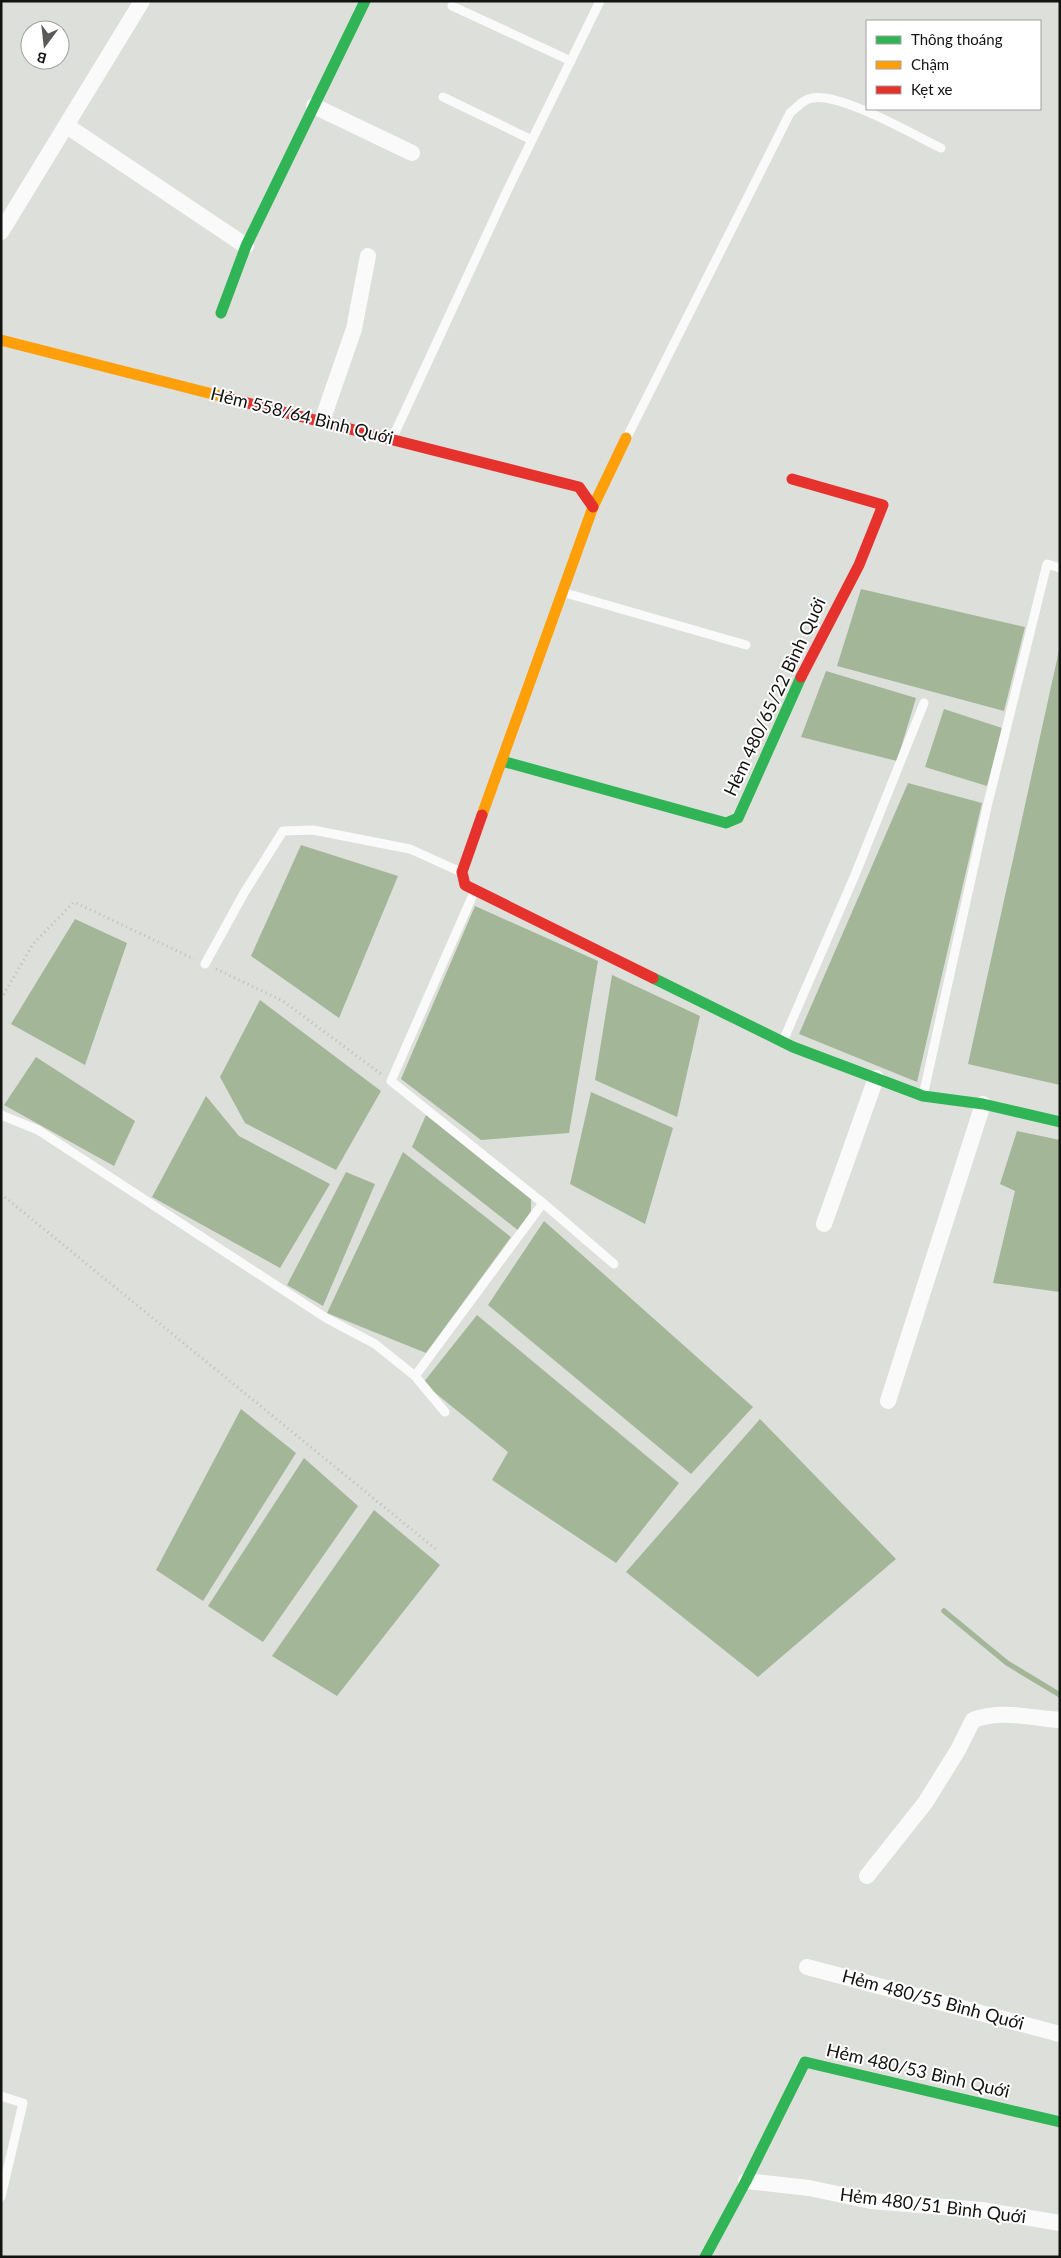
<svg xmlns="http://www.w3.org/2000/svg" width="1061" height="2258" viewBox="0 0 1061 2258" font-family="Lato,sans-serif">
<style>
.water{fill:#a4b698}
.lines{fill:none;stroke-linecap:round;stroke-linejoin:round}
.stream{stroke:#a4b698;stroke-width:5.5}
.path{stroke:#bdbebc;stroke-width:3;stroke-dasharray:1 4;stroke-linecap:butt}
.lane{stroke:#fafafa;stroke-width:9}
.street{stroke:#fafafa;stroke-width:16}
.fast{stroke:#30b455;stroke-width:11}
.slow{stroke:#ff9f0a;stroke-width:11}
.jam{stroke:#e5322d;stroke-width:11}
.labels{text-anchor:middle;stroke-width:4;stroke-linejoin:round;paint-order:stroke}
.street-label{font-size:18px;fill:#121411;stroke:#fff}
</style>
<rect width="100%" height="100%" fill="#dddfdb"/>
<path class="water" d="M 861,589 L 1025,627 L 1004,711 L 837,666 Z
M 1060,646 L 1060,1085 L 968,1064 Z
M 826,671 L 916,698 L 897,761 L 801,737 Z
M 944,709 L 1002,728 L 987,786 L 925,767 Z
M 908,783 L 982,803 L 917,1082 L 799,1034 Z
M 301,845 L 398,876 L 339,1018 L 251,956 Z
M 475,906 L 598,961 L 569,1133 L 481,1140 L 401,1079 Z
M 75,919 L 127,943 L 85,1065 L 11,1024 Z
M 612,975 L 700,1016 L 677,1117 L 595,1080 Z
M 260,1000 L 381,1091 L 336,1170 L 245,1123 L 220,1077 Z
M 36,1057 L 135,1121 L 114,1166 L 4,1105 Z
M 591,1092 L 673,1128 L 645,1224 L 570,1184 Z
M 206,1096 L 239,1136 L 330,1184 L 280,1268 L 152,1197 Z
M 426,1115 L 531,1199 L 531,1211 L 519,1231 L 412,1147 Z
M 1017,1131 L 1060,1140 L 1060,1292 L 993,1283 L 1015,1191 L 1000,1184 Z
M 403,1152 L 511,1237 L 426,1353 L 327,1313 Z
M 346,1172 L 375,1184 L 323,1306 L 287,1285 Z
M 544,1221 L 753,1407 L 691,1474 L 488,1305 Z
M 477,1315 L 679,1483 L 616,1563 L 492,1480 L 508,1452 L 423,1383 Z
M 241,1409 L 296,1453 L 203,1601 L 156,1570 Z
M 760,1419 L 896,1559 L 758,1677 L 626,1572 Z
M 304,1458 L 358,1506 L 263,1642 L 208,1606 Z
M 374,1510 L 440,1565 L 337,1696 L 272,1656 Z"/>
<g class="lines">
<path class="stream" d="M 944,1611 L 1007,1663 L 1060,1695"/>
<path class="path" d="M 216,969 L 283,1001 L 381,1074
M 1,999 L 33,944 L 74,902 L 194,959
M 1,1194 L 438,1551"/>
<path class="lane" d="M 452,6 L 571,61
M 443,97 L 532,140
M 627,437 L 790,113 C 797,107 804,99 812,98 C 840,92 914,135 941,148
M 392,439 L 507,191 L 600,1
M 562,592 L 746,645
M 205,964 L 244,893 L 283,831 L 313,830 L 410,849 L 461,872
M 783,1041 L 855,875 L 924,703
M 923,1096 L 987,807 L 1047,564 L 1060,568
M 1,1115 L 38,1130 L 326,1318 L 375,1344 L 415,1376 L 445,1412
M 543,1203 L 614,1264
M 415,1376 L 543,1203 L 391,1081 L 475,890
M 1,2096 L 23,2103 L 1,2197"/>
<path class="street" d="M 314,106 L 412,153
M 67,126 L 246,246
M 1,232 L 142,1
M 322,421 L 354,329 L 368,256
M 824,1224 L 876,1078
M 888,1401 L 983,1104
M 867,1876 L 925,1803 L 958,1750 L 973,1720 C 1001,1709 1031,1718 1060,1720
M 807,1967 L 1060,2034
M 746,2181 L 809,2188 L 871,2201 L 982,2210 L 1060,2223"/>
<path class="fast" d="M 221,313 L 246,246 L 365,1
M 502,761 L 726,823 L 738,818 L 801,677
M 653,978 L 793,1047 L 923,1096 L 983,1104 L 1060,1122
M 705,2257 L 746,2181 L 805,2062 L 1060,2122"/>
<path class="slow" d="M 1,340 L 228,398
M 482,815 L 593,507 L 626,438"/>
<path class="jam" d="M 228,398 L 579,487 L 593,507
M 792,479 L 883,505 L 859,565 L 801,677
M 482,815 L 462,872 L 465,885 L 653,978"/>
</g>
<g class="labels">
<g class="street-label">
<text transform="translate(302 416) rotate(14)" y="6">Hẻm 558/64 Bình Quới</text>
<text transform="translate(775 697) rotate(-65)" y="6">Hẻm 480/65/22 Bình Quới</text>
<text transform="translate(933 2000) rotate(15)" y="6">Hẻm 480/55 Bình Quới</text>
<text transform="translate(918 2071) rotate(13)" y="6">Hẻm 480/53 Bình Quới</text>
<text transform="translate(933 2206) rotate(7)" y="6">Hẻm 480/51 Bình Quới</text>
</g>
</g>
<rect width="1061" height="2258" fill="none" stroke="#121411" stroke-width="5"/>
<rect x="866" y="20" width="175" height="90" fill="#ffffff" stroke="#a0a1a0"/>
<rect x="876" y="36" width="25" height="8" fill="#30b455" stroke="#a0a1a0"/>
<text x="911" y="45" font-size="15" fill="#121411">Thông thoáng</text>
<rect x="876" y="61" width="25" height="8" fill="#ff9f0a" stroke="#a0a1a0"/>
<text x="911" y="70" font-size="15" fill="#121411">Chậm</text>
<rect x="876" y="86" width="25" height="8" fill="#e5322d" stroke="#a0a1a0"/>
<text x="911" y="95" font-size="15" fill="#121411">Kẹt xe</text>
<g transform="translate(45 45) rotate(195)"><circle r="24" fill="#ffffff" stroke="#a0a1a0"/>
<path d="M0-4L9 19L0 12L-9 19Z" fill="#595b58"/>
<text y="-8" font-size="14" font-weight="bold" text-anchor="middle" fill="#121411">B</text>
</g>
</svg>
